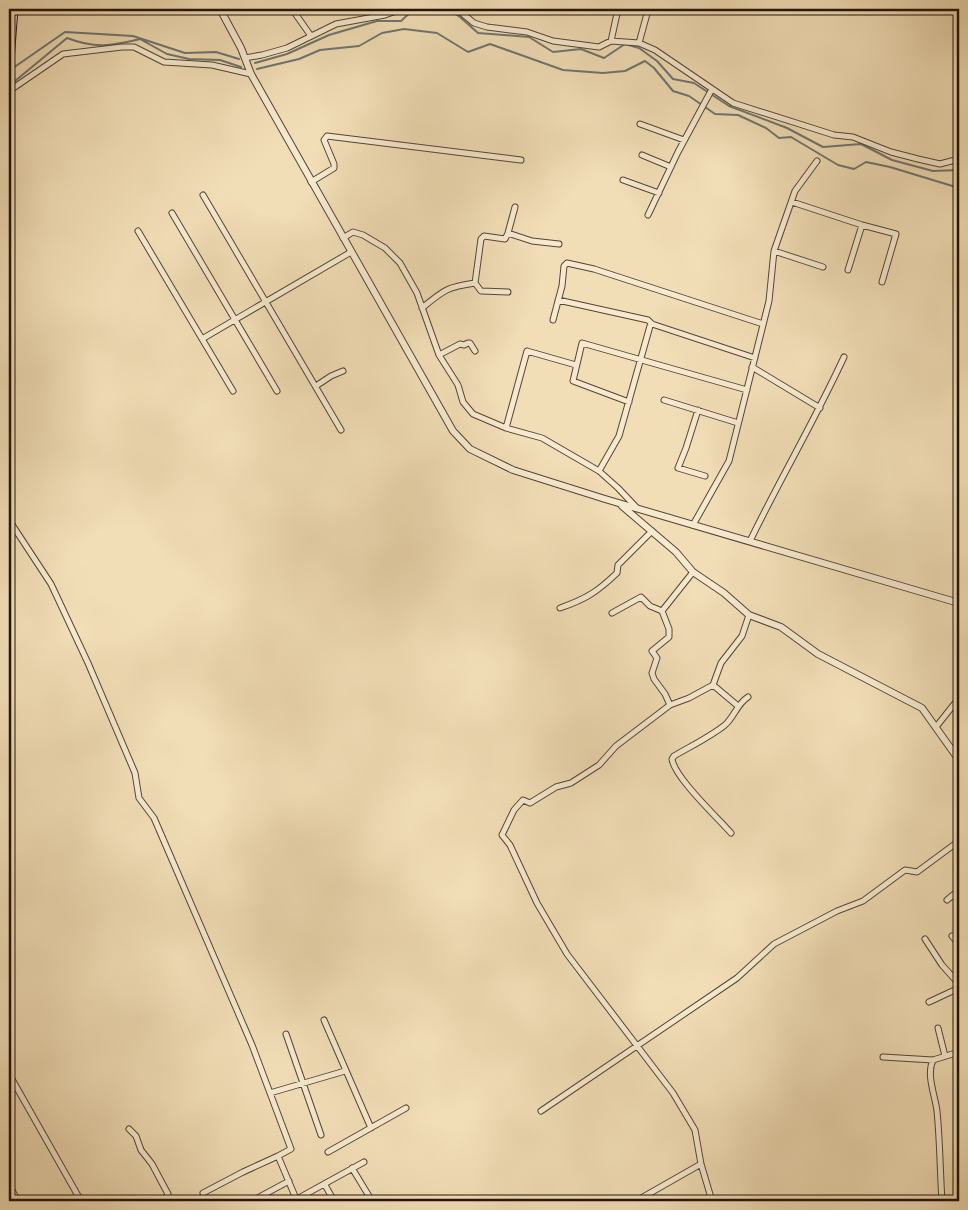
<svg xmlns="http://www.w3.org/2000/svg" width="968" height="1210" viewBox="0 0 968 1210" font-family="'Gentium Book Plus',serif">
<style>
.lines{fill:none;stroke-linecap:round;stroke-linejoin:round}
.stream{stroke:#6f7672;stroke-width:2}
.minor-casing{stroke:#564532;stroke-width:7}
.tertiary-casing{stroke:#564532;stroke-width:8}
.secondary-casing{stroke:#231206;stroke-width:9}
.minor{stroke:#f6e9d0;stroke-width:5}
.tertiary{stroke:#f6e9d0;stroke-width:6}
.secondary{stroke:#f6e9d0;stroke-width:7}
</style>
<rect width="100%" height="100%" fill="#f1ddb6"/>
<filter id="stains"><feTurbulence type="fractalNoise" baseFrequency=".004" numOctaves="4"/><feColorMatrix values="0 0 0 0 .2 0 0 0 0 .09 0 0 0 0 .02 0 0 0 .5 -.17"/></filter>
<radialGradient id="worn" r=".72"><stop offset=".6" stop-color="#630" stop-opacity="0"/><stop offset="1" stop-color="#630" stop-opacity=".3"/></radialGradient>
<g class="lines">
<path class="stream" d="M 447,9 L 460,17 L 478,33 L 529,37 L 553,52 L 581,49 L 604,58 L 625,44 L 639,48 L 657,61 L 673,79 L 694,83 L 729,106 L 787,128 L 823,147 L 861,144 L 892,160 L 933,171 L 959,170
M 255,63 L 287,54 L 329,35 L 377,21 L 401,21 L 414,9
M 13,68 L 65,32 L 133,36 L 185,53 L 216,52 L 239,59
M 257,69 L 299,59 L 320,50 L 359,46 L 382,33 L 404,29 L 437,33 L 468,52 L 490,44 L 563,70 L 603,73 L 625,71 L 645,61 L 654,68 L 673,91 L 689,96 L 715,114 L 738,115 L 766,128 L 779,138 L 791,137 L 838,165 L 854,169 L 866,162 L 890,167 L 959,188
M 9,86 L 67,38 C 96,49 110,46 140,39 L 167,54 L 189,59 L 220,60 L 241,67"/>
<g class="minor-casing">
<path id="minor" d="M 292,9 L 311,36
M 457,9 L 474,23 L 487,27 L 527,32 L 553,41 L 599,47 L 611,41 L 639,43 L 655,50 L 733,103 L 834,135 L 853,137 L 891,152 L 918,159 L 940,164 L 959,159
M 611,41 L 618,9
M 639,43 L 648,10
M 245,58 L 262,55 L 287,48 L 336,24 L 385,15 L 402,9
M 9,91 L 63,54 L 122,47 L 134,47 L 164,62 L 212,65 L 251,74
M 640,124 L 684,140
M 642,155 L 671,167
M 623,180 L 659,193
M 311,182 L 334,168 L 334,164 L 324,140 L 327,136 L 521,160
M 203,195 L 341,430
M 792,202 L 862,225 L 896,234 L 882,282
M 172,213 L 277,391
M 648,215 L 678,152 L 712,89
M 138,231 L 233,391
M 508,233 L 532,241 L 559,244
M 343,238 L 353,232 L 363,235 L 385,248 L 400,263 L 417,293 L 439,355 L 458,385 L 463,402 L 473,414 L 506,428 L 542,438 L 599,471 L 618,488 L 636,507
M 774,251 L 823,267
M 848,270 L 862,225
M 508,292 L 481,291 L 475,283 L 481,239 L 484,236 L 505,239 L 508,233 L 515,207
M 558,300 L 648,320 L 652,324 L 755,358
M 422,308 C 444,290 447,287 475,283
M 553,320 L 562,286 L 564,266 L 567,263 L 594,269 L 763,324
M 202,339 L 351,252
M 439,355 L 460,344 L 464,345 L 468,343 L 470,343 L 475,351
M 752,367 L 820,408
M 316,386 L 331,376 L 343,371
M 664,400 L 738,423
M 629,402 L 573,381 L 582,343 L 747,390
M 698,410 L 686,448 L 678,468 L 705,476
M 506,428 L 527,351 L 576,365
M 599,471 L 619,436 L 650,326 L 652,324
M 9,520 L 51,584 L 88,663 L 135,773 L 139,798 L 154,818 L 252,1045 L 291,1149 L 278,1156 L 297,1201
M 693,525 L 729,461 L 769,301 L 774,251 L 795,191 L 817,161
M 750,541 C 780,479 815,420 844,357
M 560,608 C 586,599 597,592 617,573 L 618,565 L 652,531
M 612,613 L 641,597 L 650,606 L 662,611
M 713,685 L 738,706
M 670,705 L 665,694 L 654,679 L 652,673 L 657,658 L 652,651 L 669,637 L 669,629 L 662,611 L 693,572
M 936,727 L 959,698
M 731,833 C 718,818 674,777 672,759 L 674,756 C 691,746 710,737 725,725 C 734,717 737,704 748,697
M 947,900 L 959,890
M 952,936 L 959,944
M 925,939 L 942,965 L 959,984
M 929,1002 L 959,988
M 324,1020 L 371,1128
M 938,1028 L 945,1056
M 286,1034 L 321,1135
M 883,1057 L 933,1060 L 959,1052
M 933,1060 C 926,1075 935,1095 937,1111 C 940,1141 940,1171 942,1201
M 9,1074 L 81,1201
M 270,1093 L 345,1071
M 541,1111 L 737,978 L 774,944 L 837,911 L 863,901 L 905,870 L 917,872 L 959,841
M 129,1129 L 136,1136 L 141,1150 L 152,1164 L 168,1194 L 164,1201
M 328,1152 L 406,1108
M 352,1168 L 372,1201
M 9,1185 L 18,1201
M 325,1185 L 334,1201
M 203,1193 L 243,1172 L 278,1156
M 297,1199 L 364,1162
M 252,1201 L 289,1181
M 636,1201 L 701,1164
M 712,1201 L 701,1164 L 695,1130 L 673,1093 L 567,954 L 537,903 L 510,845 L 502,835 L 514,810 L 523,800 L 530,803 L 556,787 L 571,783 L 599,765 L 616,746 L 670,705 L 689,698 L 713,685 L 721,663 L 742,636 L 749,615"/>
</g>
<g class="tertiary-casing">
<path id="tertiary" d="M 220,9 L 241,48 L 251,74 L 453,431 L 470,449 L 513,470 L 605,499 L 959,603
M 622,506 L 676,552 L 693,572 L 724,593 L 749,615 L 781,627 L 818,654 L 922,708 L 959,760"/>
</g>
<g class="secondary-casing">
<path id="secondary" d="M 9,73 L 14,9"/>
</g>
<use href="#minor" class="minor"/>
<use href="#tertiary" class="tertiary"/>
<use href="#secondary" class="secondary"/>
</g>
<rect width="968" height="1210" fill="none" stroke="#f1ddb6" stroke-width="30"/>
<rect x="10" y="10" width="948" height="1190" fill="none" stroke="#231206" stroke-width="2.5"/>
<rect x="15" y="15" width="938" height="1180" fill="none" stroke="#231206"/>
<rect width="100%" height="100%" filter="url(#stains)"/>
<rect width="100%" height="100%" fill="url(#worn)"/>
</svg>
